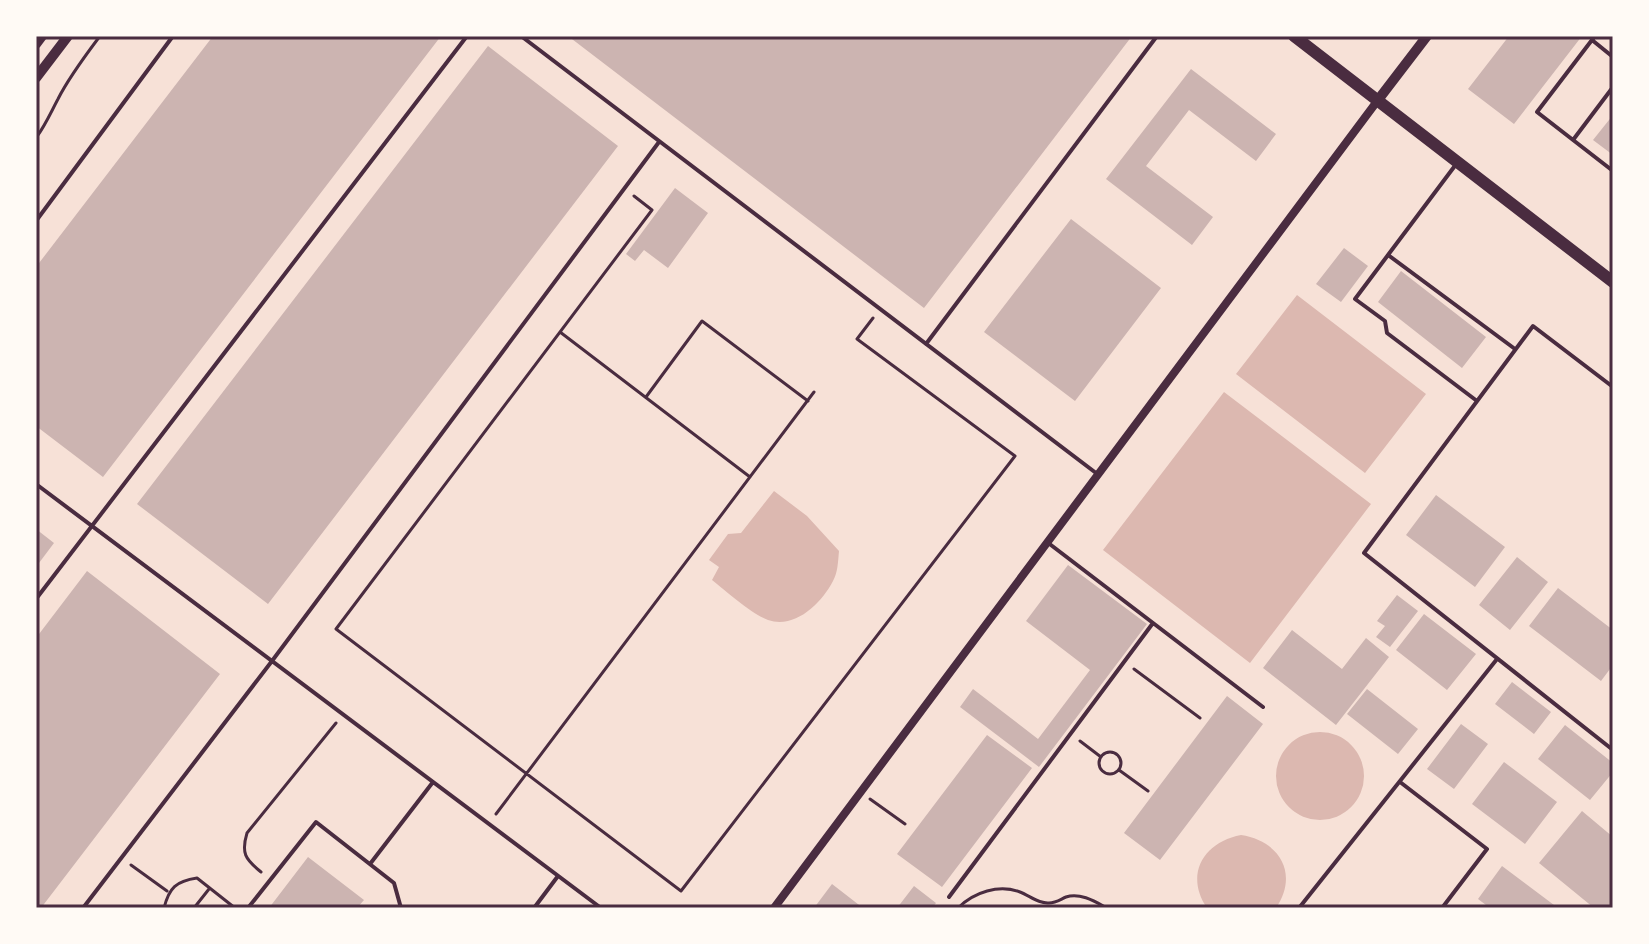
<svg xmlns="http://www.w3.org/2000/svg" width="1649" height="944" viewBox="0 0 1649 944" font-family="'PT Sans',sans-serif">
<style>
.water{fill:#dcb8b0}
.building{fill:#ccb4b1}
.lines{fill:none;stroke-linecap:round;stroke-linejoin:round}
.path{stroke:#4a2c40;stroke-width:3}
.service{stroke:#4a2c40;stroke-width:4}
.minor{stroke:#4a2c40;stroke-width:8}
.tertiary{stroke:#4a2c40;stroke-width:10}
.primary{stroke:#4a2c40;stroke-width:12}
.neatline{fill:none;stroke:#4a2c40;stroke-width:3}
</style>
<rect width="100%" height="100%" fill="#f7e1d7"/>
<path class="water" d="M 1297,295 L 1426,394 L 1365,473 L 1236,374 Z
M 1224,392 L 1371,504 L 1250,663 L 1103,550 Z
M 774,491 L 807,516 L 839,551 C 838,561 838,572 833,581 C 821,604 795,629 768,620 C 753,615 726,591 712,580 L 719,567 L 709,560 L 728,534 L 741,533 Z
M1276 776a44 44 0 1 1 88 0a44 44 0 1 1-88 0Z
M 1241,835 C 1280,841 1299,874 1276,908 L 1207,908 C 1184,874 1204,842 1241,835 Z"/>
<path class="building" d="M 213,36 L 441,36 L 103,477 L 36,426 L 36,267 Z
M 568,36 L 1132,36 L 924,308 Z
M 1509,36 L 1582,36 L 1514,124 L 1468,89 Z
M 488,46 L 618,146 L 268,604 L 137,504 Z
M 1191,69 L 1276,134 L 1256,161 L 1189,110 L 1146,166 L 1213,217 L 1192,245 L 1106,179 Z
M 1613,115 L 1613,155 L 1593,140 Z
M 675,188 L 708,213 L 668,268 L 644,250 L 635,261 L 626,254 Z
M 1071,219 L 1161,288 L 1075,401 L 984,332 Z
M 1344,248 L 1368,266 L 1341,302 L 1316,284 Z
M 1401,271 L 1486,337 L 1462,368 L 1378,302 Z
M 1436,495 L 1505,547 L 1475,587 L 1406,535 Z
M 36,529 L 54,543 L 36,567 Z
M 1517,557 L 1548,582 L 1510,630 L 1479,605 Z
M 1068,565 L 1147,624 L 1039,767 L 960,707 L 973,689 L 1038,739 L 1090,670 L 1026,621 Z
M 87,571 L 220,674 L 41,908 L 36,908 L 36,638 Z
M 1558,588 L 1613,630 L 1613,665 L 1601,681 L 1529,626 Z
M 1397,595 L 1418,611 L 1390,647 L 1376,637 L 1385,626 L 1377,621 Z
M 1424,614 L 1476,654 L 1447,690 L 1396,650 Z
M 1292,630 L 1342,669 L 1366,638 L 1389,657 L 1336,725 L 1263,668 Z
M 1512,682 L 1551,712 L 1534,734 L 1495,704 Z
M 1367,689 L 1418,729 L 1398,754 L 1347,714 Z
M 1227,696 L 1263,724 L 1160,860 L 1124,833 Z
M 1461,724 L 1488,744 L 1454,789 L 1427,769 Z
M 1565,725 L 1613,763 L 1613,772 L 1590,800 L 1538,759 Z
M 987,735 L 1032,768 L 942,887 L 897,854 Z
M 1504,762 L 1557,802 L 1525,844 L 1472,804 Z
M 1582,811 L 1613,837 L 1613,908 L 1594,908 L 1539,863 Z
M 308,857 L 364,900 L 357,908 L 269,908 Z
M 1502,866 L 1558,908 L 1490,908 L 1478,899 Z
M 832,884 L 863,908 L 814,908 Z
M 914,886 L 936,903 L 932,908 L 897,908 Z"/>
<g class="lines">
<path class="path" d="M 36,138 C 46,124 50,114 58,99 C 69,77 85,56 100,36
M 634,196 L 652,210 L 336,629 L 681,891 L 1015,456 L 857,339 L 873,318
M 560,332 L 750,477
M 646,397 L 702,321 L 808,401
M 1134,669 L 1200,718
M 1080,741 L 1101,757
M1099 763a11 11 0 1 1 22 0a11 11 0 1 1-22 0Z
M 1119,770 L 1148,791
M 870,799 L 905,824
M 496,814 L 814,392
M 131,865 L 167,891
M 261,872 C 245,859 241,853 247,833 L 336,723
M 164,908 C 169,888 176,881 197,878 L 235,908
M 194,908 L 209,889
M 958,908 C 974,892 999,884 1020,892 C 1030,896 1039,904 1049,903 C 1056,903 1061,899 1066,897 C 1080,892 1096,902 1107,908"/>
<path class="service" d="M 521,36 L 1096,473
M 1595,36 L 1537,112 L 1613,171
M 1592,40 L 1613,57
M 1573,140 L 1613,87
M 1457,163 L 1388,255 L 1515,349
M 36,221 L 173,36
M 1388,255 L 1355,299 L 1385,321 L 1387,333 L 1477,401
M 926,344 L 1157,36
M 1613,387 L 1533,326 L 1364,553 L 1613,750
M 36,484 L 601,908
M 1047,542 L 1263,707
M 36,599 L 467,36
M 1400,782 L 1487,849 L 1442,908
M 370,864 L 433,782
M 949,897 L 1153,623
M 83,908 L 272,661 L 659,142
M 248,908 L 316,822 L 394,883 L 401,908
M 534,908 L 558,876
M 1299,908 L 1497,659"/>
<path class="minor" d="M 774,908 L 1378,100"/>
<path class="tertiary" d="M 36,44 L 42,36
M 36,78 L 68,36
M 1378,100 L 1427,36"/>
<path class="primary" d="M 1294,36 L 1613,282"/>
</g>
<rect width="1649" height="944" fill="none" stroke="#fffaf5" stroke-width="76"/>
<rect x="38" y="38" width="1573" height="868" class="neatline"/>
</svg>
